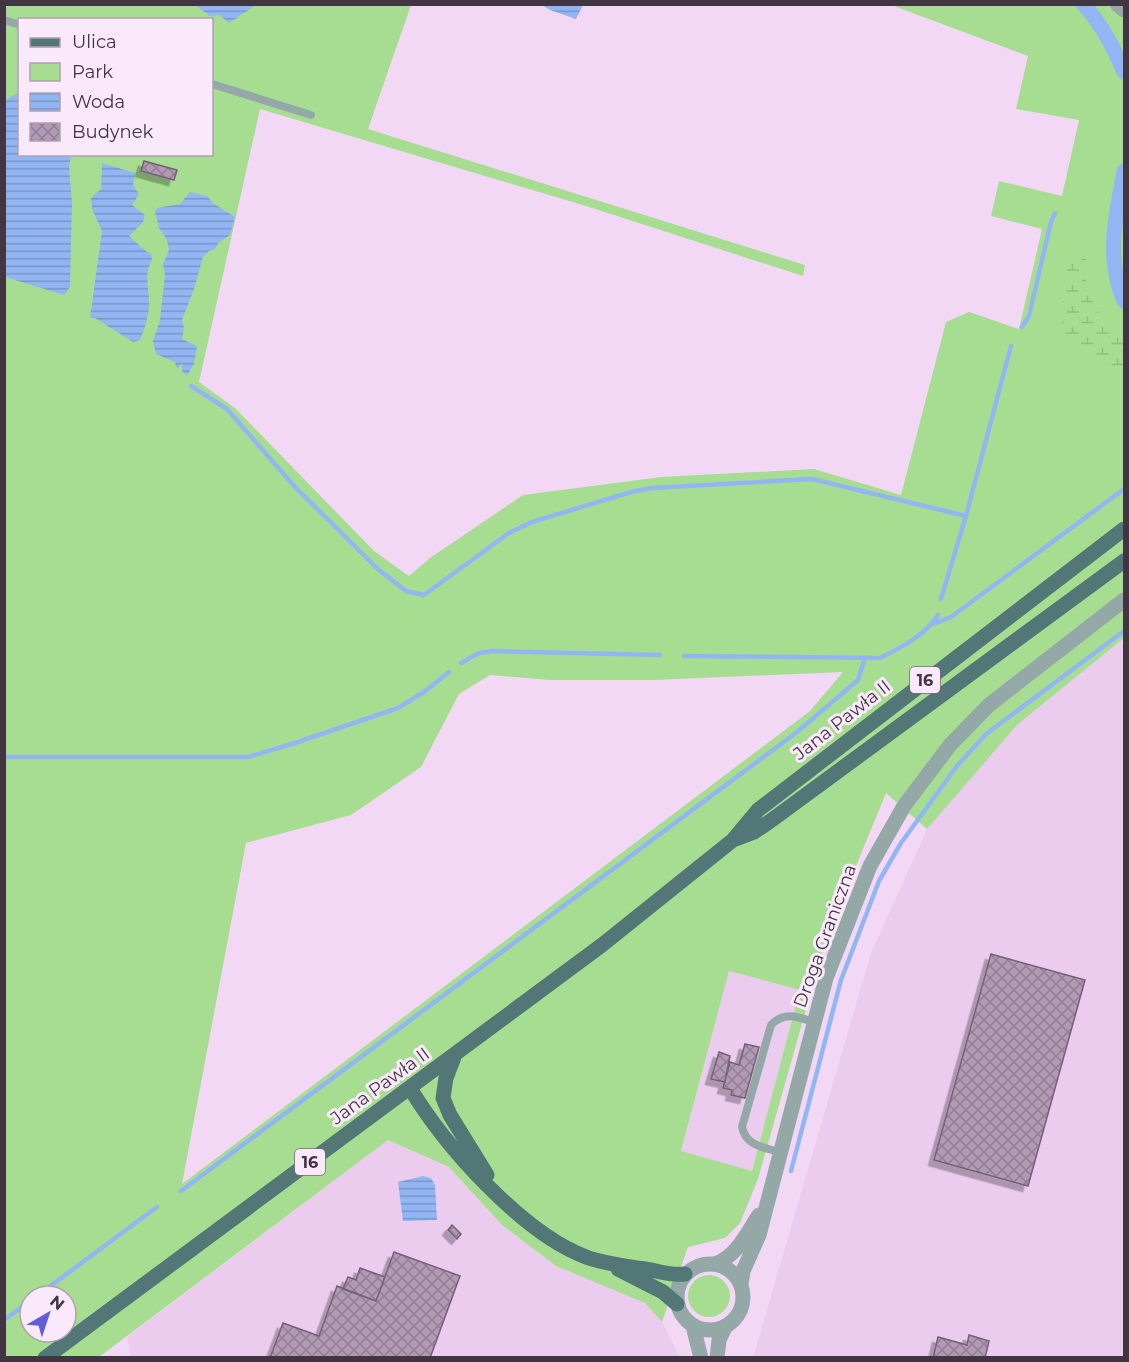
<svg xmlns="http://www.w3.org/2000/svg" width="1129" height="1362" viewBox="0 0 1129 1362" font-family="Montserrat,sans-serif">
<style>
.built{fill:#ebcbee}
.green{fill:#a7dd91;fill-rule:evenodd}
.wetland{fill:url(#wetland-marsh)}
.water{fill:url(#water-rules)}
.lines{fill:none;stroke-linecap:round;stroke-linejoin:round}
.stream{stroke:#92b6f3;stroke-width:4.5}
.canal{stroke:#92b6f3;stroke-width:15}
.building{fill:url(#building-cross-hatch);stroke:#765f79;stroke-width:1.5;filter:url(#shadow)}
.lane{stroke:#94a8a8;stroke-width:8}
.street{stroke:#94a8a8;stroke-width:15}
.primary{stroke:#527776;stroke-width:15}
.labels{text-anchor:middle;stroke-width:6;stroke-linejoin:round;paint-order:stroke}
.shield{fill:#fae9fb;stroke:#786b79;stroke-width:1.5}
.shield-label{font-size:16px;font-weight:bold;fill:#403541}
.street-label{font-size:18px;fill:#403541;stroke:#fae9fb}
</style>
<defs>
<pattern id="wetland-marsh" width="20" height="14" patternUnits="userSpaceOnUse" patternTransform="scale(1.5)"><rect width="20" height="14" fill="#a7dd91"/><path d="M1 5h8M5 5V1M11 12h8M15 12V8" fill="none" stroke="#91be7e"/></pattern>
<pattern id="water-rules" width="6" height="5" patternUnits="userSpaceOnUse" patternTransform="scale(1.5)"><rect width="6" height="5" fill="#92b6f3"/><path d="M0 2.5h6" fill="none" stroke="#7995c6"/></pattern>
<pattern id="building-cross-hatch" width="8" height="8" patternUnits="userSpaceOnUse" patternTransform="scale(1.5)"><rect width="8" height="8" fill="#b29ab5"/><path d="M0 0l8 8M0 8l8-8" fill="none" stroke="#927e95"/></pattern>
<filter id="shadow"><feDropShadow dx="-5.5" dy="5.5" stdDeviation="0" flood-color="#0004"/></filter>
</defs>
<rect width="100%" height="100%" fill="#f3d8f6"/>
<path class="built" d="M 1124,638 L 1124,1357 L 753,1358 L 871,953 L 943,794 L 987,760 L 1018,724 Z
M 729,971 L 801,990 L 752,1171 L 681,1152 Z
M 388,1140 L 449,1167 L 502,1225 L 556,1266 L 645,1303 L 662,1322 L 680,1357 L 131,1358 L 127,1337 Z"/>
<path class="green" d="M 5,5 L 411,5 L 368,129 L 805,265 L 803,276 L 586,206 L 260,109 L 199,382 L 235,408 L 374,551 L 409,576 L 430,558 L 523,495 L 661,477 L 814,469 L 901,495 L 946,322 L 969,312 L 1019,329 L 1042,229 L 991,216 L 999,181 L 1062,196 L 1079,120 L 1016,109 L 1028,56 L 891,5 L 1124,5 L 1124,638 L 1018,724 L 927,829 L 886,793 L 826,939 L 758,1179 L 740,1223 L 725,1238 L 688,1247 L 662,1322 L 645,1303 L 556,1266 L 502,1225 L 449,1167 L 388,1140 L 99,1357 L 5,1358 ZM 20,20 L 212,20 L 212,154 L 20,154 ZM 843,672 L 810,711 L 182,1184 L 246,843 L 351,815 L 421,767 L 459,694 L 490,675 L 551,680 L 654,680 ZM 729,971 L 800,990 L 752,1171 L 681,1151 ZM 30,1296 L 66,1296 L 66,1332 L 30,1332 Z
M688 1296a21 21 0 1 1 42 0a21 21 0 1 1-42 0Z"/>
<path class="wetland" d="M 1080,254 L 1086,259 C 1080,293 1103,322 1124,345 L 1124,380 L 1074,349 L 1062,339 C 1062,321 1061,273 1072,259 C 1072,259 1080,255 1080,254 Z"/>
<path class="water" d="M 195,5 L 256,5 L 229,23 L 219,15 L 210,16 Z
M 542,5 L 583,5 L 576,19 L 550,10 Z
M 19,93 L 20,154 L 71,155 L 69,167 L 72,202 L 70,287 L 64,295 L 5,277 L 5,103 L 8,98 Z
M 102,163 L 135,173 L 133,185 L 139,194 L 132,205 L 145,215 L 143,222 L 129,236 C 136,242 144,251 151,254 L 152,260 C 143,275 150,291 149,307 C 148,319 144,330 140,340 L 133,342 L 95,318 L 90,318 L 102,231 L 92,209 L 91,198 L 101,189 Z
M 190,192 L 207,196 L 213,203 L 235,217 L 230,235 L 218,243 L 215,249 L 209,251 L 203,257 L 194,289 L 182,320 L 184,328 L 182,339 L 197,346 L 194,364 L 187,376 L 182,371 L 182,363 L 177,369 L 175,362 L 156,354 L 153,341 L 160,320 L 165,275 L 163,264 L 169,250 L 167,240 L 159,228 L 155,212 L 157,208 L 180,204 Z
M 423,1176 L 431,1178 L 435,1185 L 437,1220 L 403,1221 L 398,1182 Z"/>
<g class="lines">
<path class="stream" d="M 1022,327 L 1029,316 L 1051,222 L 1055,213
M 191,386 L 227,409 L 295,487 L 379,570 L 406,591 L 424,595 L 509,533 L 532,522 L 631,492 L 652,488 L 812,479 L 966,516 L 1011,346
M 941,599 L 966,516
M 933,624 L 951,617 L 1124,489
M 684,656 L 880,658 C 900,648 926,635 938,615
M 461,663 L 479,653 L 492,651 L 660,655
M 4,757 L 248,757 L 292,744 L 398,708 L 424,692 L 449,672
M 791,1171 L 841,980 L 879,881 L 901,843 L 957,766 L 986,734 L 1124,631
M 181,1191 L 797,732 L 858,680 L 865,658
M 37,1296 L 157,1207
M 4,1320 L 30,1301"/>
<path class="canal" d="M 1083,4 C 1102,24 1114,48 1124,72
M 1124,171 C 1116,218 1105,255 1124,301"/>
</g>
<path class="building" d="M 144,161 L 177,170 L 174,180 L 141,171 Z
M 991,954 L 1085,980 L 1028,1186 L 934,1160 Z
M 745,1044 L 759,1047 L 745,1098 L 731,1095 L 732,1090 L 723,1088 L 730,1062 L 739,1065 Z
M 719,1052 L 730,1056 L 725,1082 L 711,1079 Z
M 452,1225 L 461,1234 L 457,1239 L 448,1230 Z
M 394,1252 L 460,1276 L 430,1358 L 270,1358 L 283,1323 L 319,1336 L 337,1286 L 376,1301 Z
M 360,1268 L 385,1277 L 376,1301 L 343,1289 L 348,1277 L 356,1280 Z
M 969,1335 L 989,1341 L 985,1358 L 933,1358 L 938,1337 L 967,1345 Z"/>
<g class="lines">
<path class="lane" d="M 4,20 L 20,25
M 212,84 L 311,115
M 779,1152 C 763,1147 746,1146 742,1127 L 771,1025 C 785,1011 797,1017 814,1022"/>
<path class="street" d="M 1117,4 L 1124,10
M677 1297a33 33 0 1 1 66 0a33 33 0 1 1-66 0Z
M 715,1264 C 737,1256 747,1233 759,1215
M 741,1284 L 743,1271 L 759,1235 L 826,978 L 870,866 L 904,806 L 950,745 L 989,705 L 1124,600
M 693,1326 L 701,1358
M 717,1358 L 719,1340 L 725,1327"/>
<path class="primary" d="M 733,840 L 754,832 L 769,822 L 1124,561
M 454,1057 L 446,1078 L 443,1098 L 450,1115 L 487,1175
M 410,1088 C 445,1146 522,1233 586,1257 C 605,1264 625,1266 645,1269 C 659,1271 671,1276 685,1274
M 618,1269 L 663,1292 L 677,1304
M 45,1358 L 602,945 L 733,840 L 758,810 L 1124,529"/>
</g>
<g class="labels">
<g class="shield">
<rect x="910" y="667" width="30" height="26" rx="4.5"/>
<rect x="295" y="1149" width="30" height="26" rx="4.5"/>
</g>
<g class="shield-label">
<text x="925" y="686">16</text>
<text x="310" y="1168">16</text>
</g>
<g class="street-label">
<text transform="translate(842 720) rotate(-38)" y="6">Jana Pawła II</text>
<text transform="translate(825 936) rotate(-70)" y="6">Droga Graniczna</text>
<text transform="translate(380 1086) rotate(-36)" y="6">Jana Pawła II</text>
</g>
</g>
<rect width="1129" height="1362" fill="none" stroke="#403541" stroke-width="12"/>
<rect x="18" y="18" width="195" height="138" fill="#fae9fb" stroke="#b0a1b1" stroke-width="1.5"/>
<rect x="30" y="38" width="30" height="9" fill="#527776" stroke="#b0a1b1" stroke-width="1.5"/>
<text x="72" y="48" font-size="18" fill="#403541">Ulica</text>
<rect x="30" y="63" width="30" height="18" fill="#a7dd91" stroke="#b0a1b1" stroke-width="1.5"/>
<text x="72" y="78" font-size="18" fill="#403541">Park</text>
<rect x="30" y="93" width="30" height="18" fill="url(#water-rules)" stroke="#b0a1b1" stroke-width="1.5"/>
<text x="72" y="108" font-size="18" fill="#403541">Woda</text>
<rect x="30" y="123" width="30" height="18" fill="url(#building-cross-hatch)" stroke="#b0a1b1" stroke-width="1.5"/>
<text x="72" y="138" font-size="18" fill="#403541">Budynek</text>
<g transform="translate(48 1314) rotate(39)"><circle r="28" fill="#fae9fb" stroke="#b0a1b1" stroke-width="1.5"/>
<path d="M0-4.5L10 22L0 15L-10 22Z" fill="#605ed6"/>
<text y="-9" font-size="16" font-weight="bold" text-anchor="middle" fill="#403541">N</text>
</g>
</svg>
